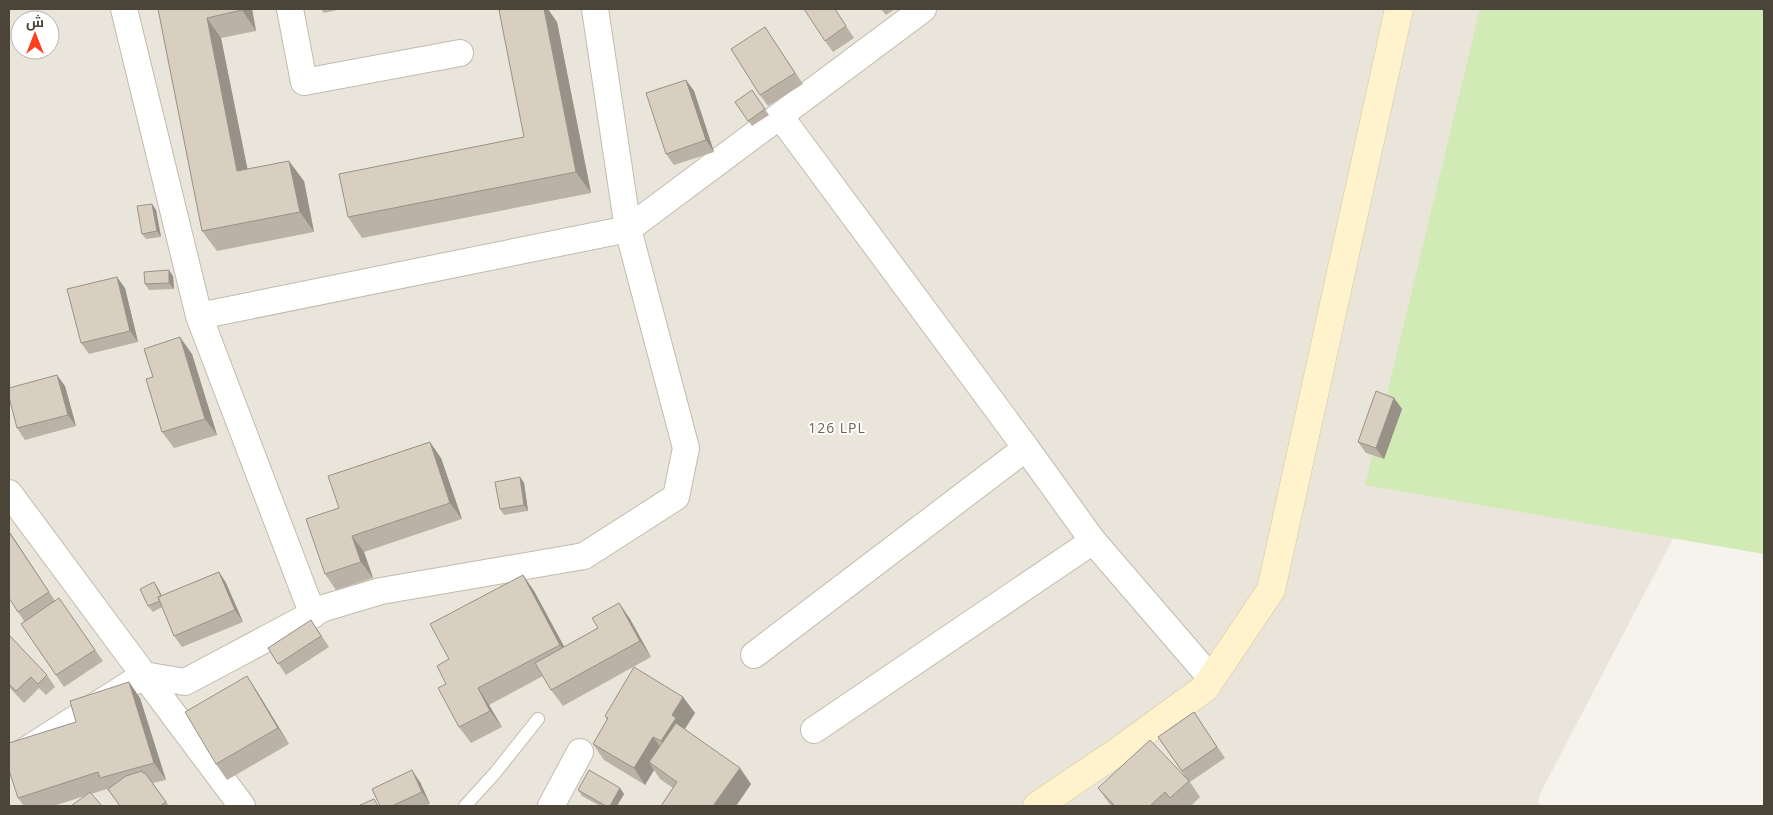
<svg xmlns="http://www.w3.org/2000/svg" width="1773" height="815" viewBox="0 0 1773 815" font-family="'Open Sans',Cairo,sans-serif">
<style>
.residential{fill:#eae5da;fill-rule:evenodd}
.green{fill:#d2eab5}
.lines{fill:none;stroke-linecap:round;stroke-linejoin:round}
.lane-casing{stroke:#c2bbae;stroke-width:14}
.street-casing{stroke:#c2bbae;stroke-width:28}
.secondary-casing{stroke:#d6c79b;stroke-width:29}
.lane{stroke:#fff;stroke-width:12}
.street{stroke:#fff;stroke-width:26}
.secondary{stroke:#fff3cd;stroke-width:28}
.wall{fill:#bab2a6}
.shaded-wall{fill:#979187}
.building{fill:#d8cfc1;stroke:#979187}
.labels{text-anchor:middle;stroke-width:4;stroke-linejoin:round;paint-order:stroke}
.neighbourhood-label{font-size:14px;letter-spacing:1px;fill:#6e6250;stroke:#fff}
</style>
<rect width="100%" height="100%" fill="#f6f3ec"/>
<path class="residential" d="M 9,9 L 1764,9 L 1764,364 L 1539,796 L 1539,806 L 9,806 ZM 20,20 L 50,20 L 50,50 L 20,50 Z"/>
<path class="green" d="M 1480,9 L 1764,9 L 1764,554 L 1365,485 Z"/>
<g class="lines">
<g class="lane-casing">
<path id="lane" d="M 465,806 L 495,773 L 538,719"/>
</g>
<g class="street-casing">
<path id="street" d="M 124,9 L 199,316 L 313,615
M 290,9 L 304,82 L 460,53
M 199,316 L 628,229 L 923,9
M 9,493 L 144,675 L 185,682 L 324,608 L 381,591 L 584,556 L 676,497 L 686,448 L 628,229 L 595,9
M 1093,541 L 1211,678
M 754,655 L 1026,448 L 780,116
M 814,730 L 1093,541 L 1026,448
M 9,761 L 144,675 L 242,806
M 551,806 L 580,752"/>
</g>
<g class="secondary-casing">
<path id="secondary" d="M 1037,806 L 1120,750 L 1205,688 L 1271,590 L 1399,9"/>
</g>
<use href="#lane" class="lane"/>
<use href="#street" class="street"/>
<use href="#secondary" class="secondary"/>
</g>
<path class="wall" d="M 158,9 L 252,9 L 256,31 L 221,38 L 247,169 L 304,181 L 314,232 L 217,251 L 202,231 Z
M 321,9 L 341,9 L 324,13 Z
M 835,9 L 854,38 L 833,52 L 825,41 Z
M 881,9 L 895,9 L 886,15 Z
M 557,22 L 591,193 L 362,238 L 348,217 L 524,137 Z
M 765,27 L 803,84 L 768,106 L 760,95 Z
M 686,80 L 694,91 L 714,152 L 674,165 L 666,154 Z
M 752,90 L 769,115 L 752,126 L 735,102 Z
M 152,204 L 156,210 L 161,237 L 146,239 L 142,234 Z
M 173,276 L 174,289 L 149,290 L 145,284 Z
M 125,288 L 138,342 L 89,354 L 81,343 Z
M 192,354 L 217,435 L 174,448 L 162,432 Z
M 65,386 L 76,426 L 25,440 L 17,428 Z
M 1394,398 L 1402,409 L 1384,459 L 1366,453 L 1358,442 Z
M 441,458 L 462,519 L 364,552 L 373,578 L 336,590 L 325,574 L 339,508 Z
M 520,477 L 524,483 L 528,511 L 504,515 L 500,509 Z
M 9,531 L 55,601 L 59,598 L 103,661 L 64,687 L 21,624 L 24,621 L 9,598 Z
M 219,572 L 226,583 L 243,622 L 182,647 L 174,636 L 162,607 L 153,612 L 148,606 L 154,582 L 162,596 Z
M 523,575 L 534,591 L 564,647 L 598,628 L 619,603 L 630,619 L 651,657 L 563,706 L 551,690 L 543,676 L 489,705 L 502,727 L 471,743 L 459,727 L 449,659 Z
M 311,620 L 329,647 L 286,675 L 268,648 Z
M 9,635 L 47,675 L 55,687 L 46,695 L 39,688 L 24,703 L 9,687 Z
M 247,676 L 258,693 L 289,744 L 227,780 L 216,764 Z
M 129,682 L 140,698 L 166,780 L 153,783 L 169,806 L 120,806 L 107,789 L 53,806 L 24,806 L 18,798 L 76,722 Z
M 683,697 L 695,713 L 685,729 L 751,784 L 736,806 L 661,806 L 673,788 L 660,779 L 654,770 L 645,785 L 604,760 L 593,744 L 607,720 L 605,716 Z
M 1194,712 L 1225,758 L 1190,782 L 1200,797 L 1191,806 L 1111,806 L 1098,788 L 1188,781 L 1158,737 Z
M 420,782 L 430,804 L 424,806 L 380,806 Z
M 578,790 L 624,794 L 617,806 L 600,806 L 582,796 Z"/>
<path class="shaded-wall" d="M 242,9 L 252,9 L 256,31 L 242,10 Z
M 544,9 L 548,9 L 557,22 L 591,193 L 576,172 Z
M 207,18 L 221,38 L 252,191 L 237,171 Z
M 686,80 L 694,91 L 714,152 L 706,140 Z
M 289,161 L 304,181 L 314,232 L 300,212 Z
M 152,204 L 156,210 L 161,237 L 157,231 Z
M 169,270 L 173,276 L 174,289 L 169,283 Z
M 117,277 L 125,288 L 138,342 L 130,331 Z
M 180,337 L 192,354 L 217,435 L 205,419 Z
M 57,375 L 65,386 L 76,426 L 68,415 Z
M 1394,398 L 1402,409 L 1384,459 L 1376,448 Z
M 430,442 L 441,458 L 462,519 L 450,503 Z
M 520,477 L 524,483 L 528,511 L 524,505 Z
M 9,531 L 60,608 L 9,532 Z
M 352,536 L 364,552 L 373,578 L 361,562 Z
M 219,572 L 226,583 L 243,622 L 235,610 Z
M 523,575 L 534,591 L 572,661 L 560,645 Z
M 154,582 L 158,588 L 166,605 L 162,599 Z
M 619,603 L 630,619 L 651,657 L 640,641 Z
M 247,676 L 258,693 L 289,744 L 278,728 Z
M 129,682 L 140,698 L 166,780 L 154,763 Z
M 478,688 L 489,705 L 502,727 L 490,711 Z
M 683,697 L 695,713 L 684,730 L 672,758 L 661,741 L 672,715 Z
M 653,737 L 665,753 L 649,762 L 654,770 L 645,785 L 634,768 Z
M 740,768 L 751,784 L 736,806 L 713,806 Z
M 412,770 L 420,782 L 430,804 L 422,792 Z
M 620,788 L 624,794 L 617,806 L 610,806 Z"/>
<path class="building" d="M 158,9 L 242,9 L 242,10 L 207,18 L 237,171 L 289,161 L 300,212 L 202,231 Z
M 505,9 L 544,9 L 576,172 L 348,217 L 339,174 L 524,137 L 499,10 Z
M 804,9 L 835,9 L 846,26 L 825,41 Z
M 765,27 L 795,73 L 760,95 L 731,49 Z
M 686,80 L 706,140 L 666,154 L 646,93 Z
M 752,90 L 765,109 L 748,121 L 735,102 Z
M 152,204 L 157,231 L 142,234 L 137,206 Z
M 169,270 L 169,283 L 145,284 L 144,272 Z
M 117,277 L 130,331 L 81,343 L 67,289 Z
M 180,337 L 205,419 L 162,432 L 146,379 L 153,377 L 144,349 Z
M 57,375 L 68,415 L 17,428 L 9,397 L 9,388 Z
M 1376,391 L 1394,398 L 1376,448 L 1358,442 Z
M 430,442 L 450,503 L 352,536 L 361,562 L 325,574 L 306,519 L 339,508 L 328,476 Z
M 520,477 L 524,505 L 500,509 L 495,482 Z
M 9,532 L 49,592 L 18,612 L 9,598 Z
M 219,572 L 235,610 L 174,636 L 158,597 Z
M 523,575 L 560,645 L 478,688 L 490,711 L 459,727 L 438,688 L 446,684 L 437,666 L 449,659 L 430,624 Z
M 154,582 L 161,596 L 158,597 L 160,601 L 148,606 L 140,589 Z
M 59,598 L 95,650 L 56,675 L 21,624 Z
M 619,603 L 640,641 L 551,690 L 535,663 L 598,628 L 592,618 Z
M 311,620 L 321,636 L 278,664 L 268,648 Z
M 9,635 L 47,675 L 38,684 L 31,677 L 16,691 L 9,684 Z
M 634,667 L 683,697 L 672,715 L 676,718 L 661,741 L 653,737 L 634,768 L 593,744 L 608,718 L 605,716 Z
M 247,676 L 278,728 L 216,764 L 185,712 Z
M 129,682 L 154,763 L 100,778 L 98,772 L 18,798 L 9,770 L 9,743 L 76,722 L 70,701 Z
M 1194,712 L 1217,747 L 1182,771 L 1158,737 Z
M 676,723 L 740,768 L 713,806 L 661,806 L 677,782 L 649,762 Z
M 1150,740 L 1189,781 L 1170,798 L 1165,792 L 1150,806 L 1115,806 L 1098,788 Z
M 412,770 L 422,792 L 392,806 L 380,806 L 372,789 Z
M 589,770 L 620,788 L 610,806 L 606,806 L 578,790 Z
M 142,771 L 143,773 L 145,773 L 166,802 L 160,806 L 120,806 L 108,789 L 126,776 Z
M 90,792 L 102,806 L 71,806 Z
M 374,799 L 378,806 L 358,806 Z"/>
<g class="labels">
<g class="neighbourhood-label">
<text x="837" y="433">126 LPL</text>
</g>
</g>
<rect width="1773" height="815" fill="none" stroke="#4b4439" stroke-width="20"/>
<g transform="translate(35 35)"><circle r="24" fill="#ffffff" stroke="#b7b4b0"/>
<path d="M0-4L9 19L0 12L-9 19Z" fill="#fc3f1d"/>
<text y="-8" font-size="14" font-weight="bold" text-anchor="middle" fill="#4b4439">ش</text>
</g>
</svg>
